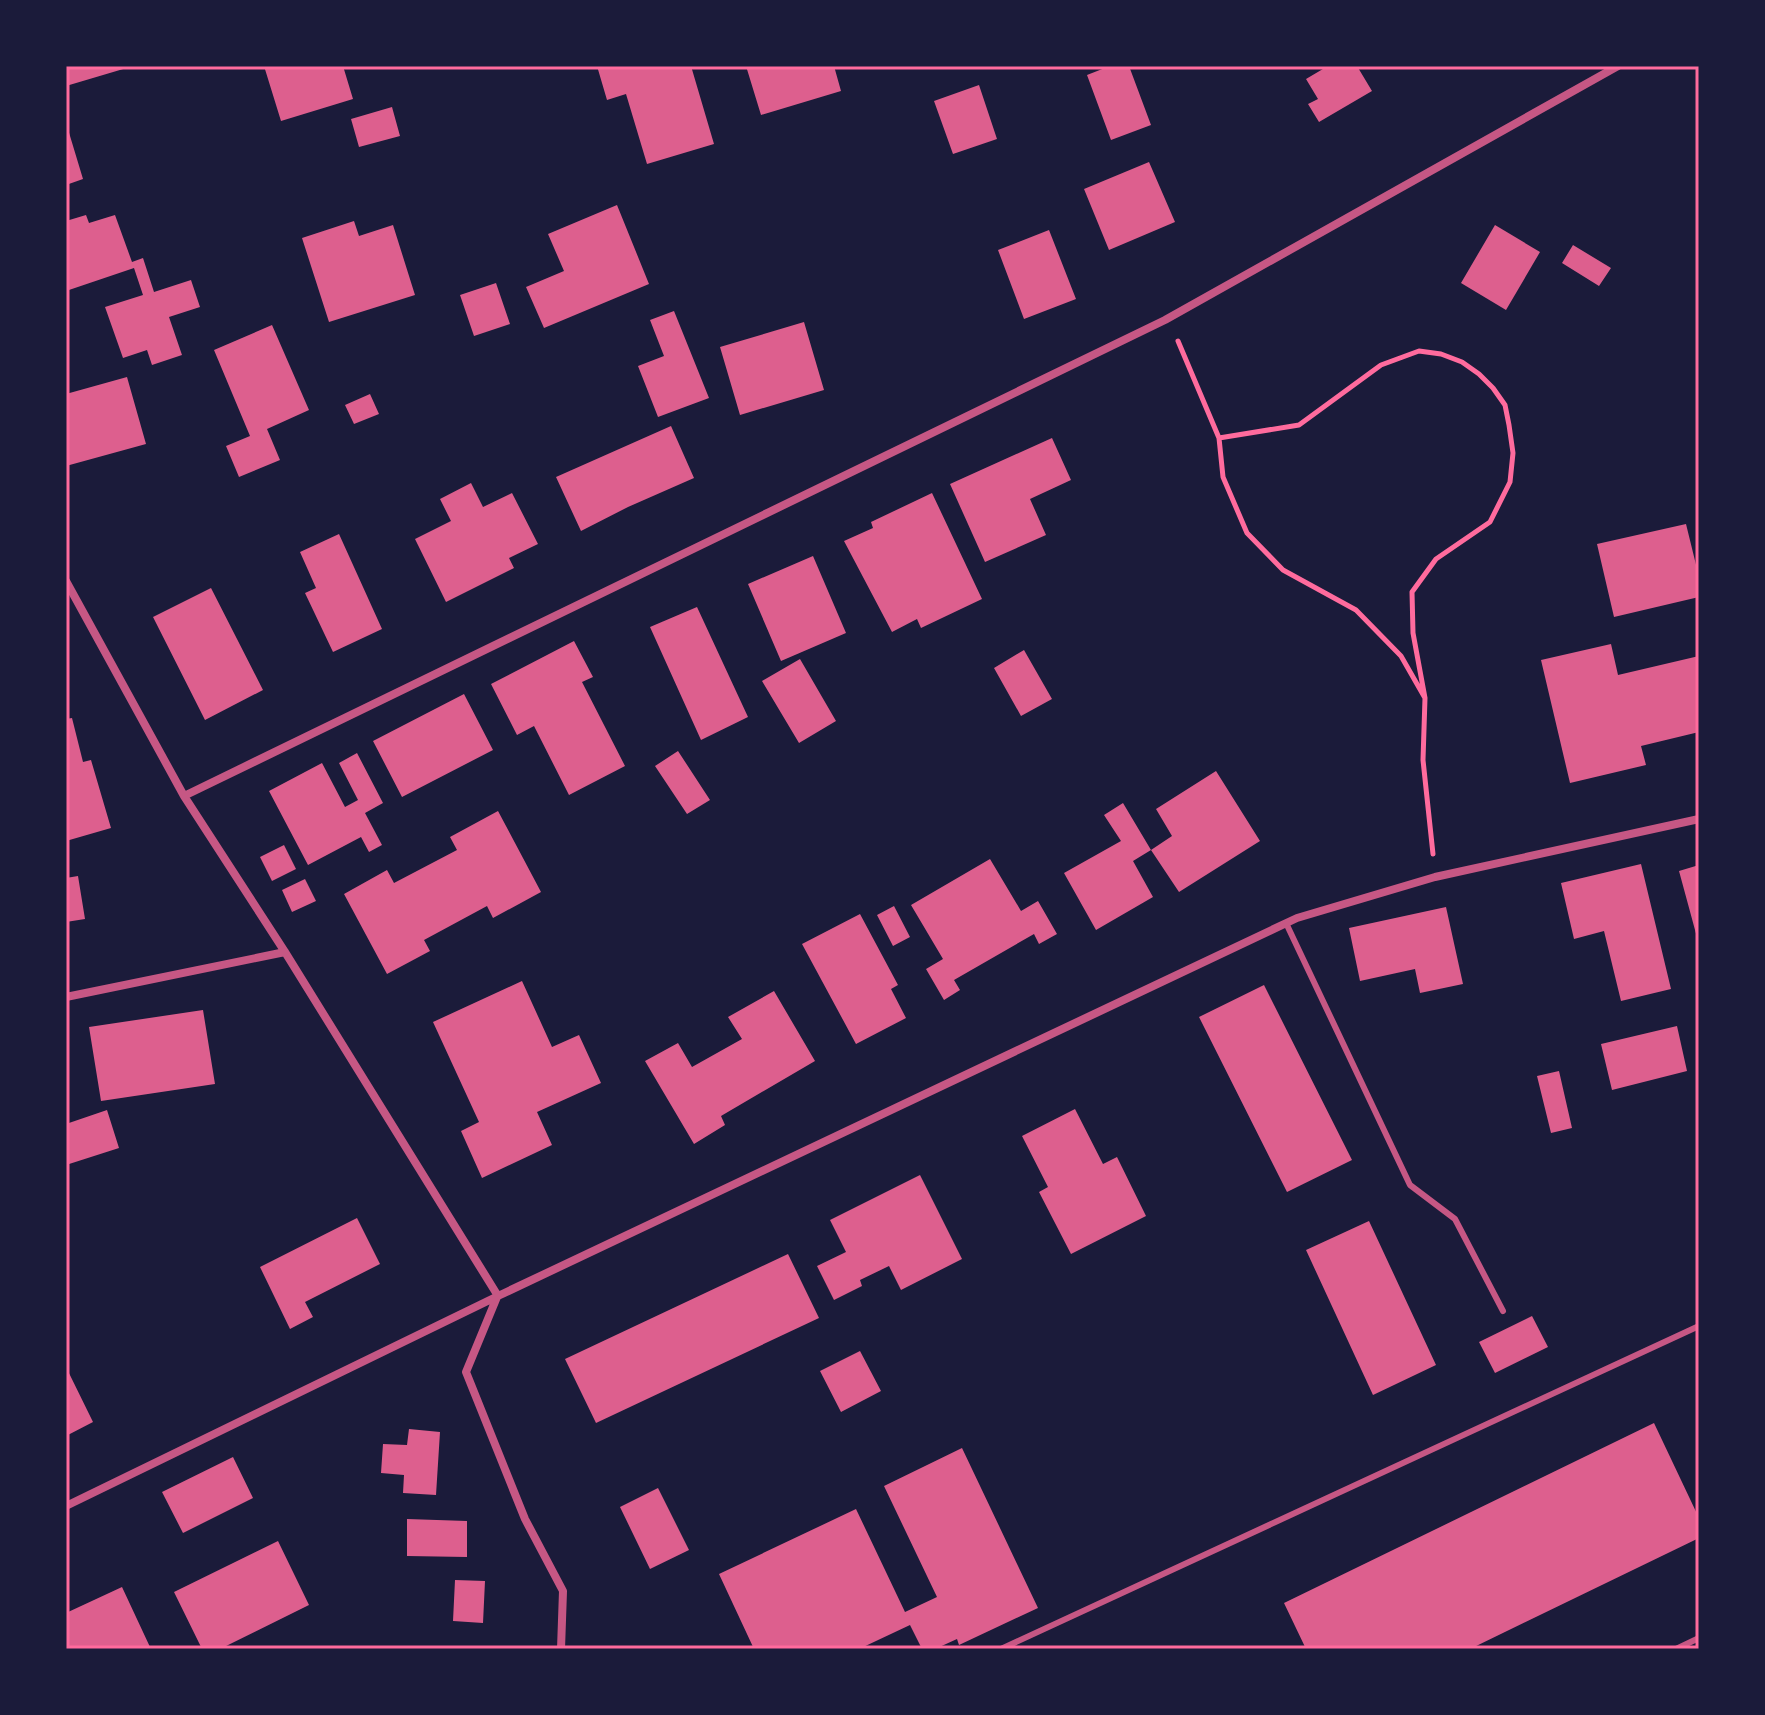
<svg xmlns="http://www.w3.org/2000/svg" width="1765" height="1715" viewBox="0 0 1765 1715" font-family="'DM Sans',sans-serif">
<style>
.building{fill:#dd5f8e}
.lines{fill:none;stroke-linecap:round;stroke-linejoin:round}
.path{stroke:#ff6b9d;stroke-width:5}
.service{stroke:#c65784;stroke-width:6}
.minor{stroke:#c65784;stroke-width:8}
.neatline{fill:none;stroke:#ff6b9d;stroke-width:3}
</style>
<rect width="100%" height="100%" fill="#1b1b3a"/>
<path class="building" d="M 66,66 L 130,66 L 130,67 L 66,86 Z
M 264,66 L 343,66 L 353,99 L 281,121 Z
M 597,66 L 691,66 L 714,144 L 647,164 L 626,94 L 607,100 Z
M 746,66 L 834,66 L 841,91 L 761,115 Z
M 1110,66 L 1129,66 L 1151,125 L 1111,140 L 1087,75 Z
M 1328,66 L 1357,66 L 1372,91 L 1319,122 L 1308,104 L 1318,99 L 1306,79 Z
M 979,85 L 997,139 L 953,154 L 934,101 Z
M 392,107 L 400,136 L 359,147 L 351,119 Z
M 67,126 L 83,179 L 66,185 L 66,127 Z
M 1149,162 L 1175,222 L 1109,250 L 1084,189 Z
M 617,205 L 649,284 L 544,328 L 526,287 L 564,271 L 548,234 Z
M 86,215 L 89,223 L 115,215 L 132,262 L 143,258 L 154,292 L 191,280 L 200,307 L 169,317 L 182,355 L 152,365 L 147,350 L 123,358 L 105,307 L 143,295 L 134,268 L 66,291 L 66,221 Z
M 354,221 L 359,236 L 393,225 L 415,295 L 329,322 L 302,238 Z
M 1495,225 L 1540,252 L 1506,310 L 1461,283 Z
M 1049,230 L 1076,299 L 1024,319 L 998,250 Z
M 1573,245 L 1611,268 L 1599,286 L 1562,263 Z
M 496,283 L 510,324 L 474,336 L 460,295 Z
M 674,311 L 709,398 L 658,417 L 638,366 L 664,356 L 650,320 Z
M 804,322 L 824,390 L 740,415 L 720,347 Z
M 272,325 L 309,410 L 267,429 L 280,460 L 239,477 L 226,446 L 250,436 L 214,350 Z
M 127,377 L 146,444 L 66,466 L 66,394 Z
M 370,394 L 379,414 L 354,424 L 345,405 Z
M 671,426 L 694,478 L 628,507 L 581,531 L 556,477 Z
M 1052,438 L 1071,480 L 1030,499 L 1046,535 L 985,562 L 950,484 Z
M 471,483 L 483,507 L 512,493 L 538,544 L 509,558 L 514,568 L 446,602 L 415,539 L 451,521 L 440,499 Z
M 932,493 L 982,599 L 921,628 L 917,619 L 892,632 L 844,541 L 873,528 L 871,522 Z
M 1686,524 L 1699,577 L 1699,597 L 1614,617 L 1597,544 Z
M 339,534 L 382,629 L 333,652 L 305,593 L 316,588 L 300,552 Z
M 813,556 L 846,633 L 781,661 L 748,584 Z
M 211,588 L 263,690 L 205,720 L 153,617 Z
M 697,607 L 748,717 L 701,740 L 650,627 Z
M 574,641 L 593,677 L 582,682 L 625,766 L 569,795 L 534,726 L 517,735 L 491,684 Z
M 1611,644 L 1618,675 L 1699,656 L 1699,732 L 1641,746 L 1646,765 L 1570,783 L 1541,660 Z
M 1024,650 L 1052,699 L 1021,716 L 994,668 Z
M 800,659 L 836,721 L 799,743 L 762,681 Z
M 464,694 L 493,750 L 402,797 L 373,741 Z
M 72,718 L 83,762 L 91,760 L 111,828 L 66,841 L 66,719 Z
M 678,751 L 710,800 L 687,814 L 655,766 Z
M 357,753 L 383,803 L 365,813 L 382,845 L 369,852 L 361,837 L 308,865 L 269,791 L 322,763 L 345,807 L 358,800 L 339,763 Z
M 1216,771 L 1260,841 L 1179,892 L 1151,850 L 1172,836 L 1156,809 Z
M 1123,803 L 1151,850 L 1133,861 L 1153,897 L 1096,930 L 1064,873 L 1121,841 L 1104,815 Z
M 498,811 L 541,892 L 493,918 L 487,906 L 424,940 L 430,951 L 387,974 L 344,894 L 387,870 L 394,883 L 457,850 L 450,837 Z
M 284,845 L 296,869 L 272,881 L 260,857 Z
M 990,859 L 1021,911 L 1038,901 L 1057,934 L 1039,944 L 1034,934 L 954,980 L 960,990 L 944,1000 L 926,969 L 943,959 L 911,905 Z
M 1641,864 L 1671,989 L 1621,1001 L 1604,931 L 1574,939 L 1561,883 Z
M 1699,865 L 1699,941 L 1698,941 L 1679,871 Z
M 78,876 L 85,919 L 66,922 L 66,878 Z
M 305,879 L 316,901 L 292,912 L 282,890 Z
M 894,906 L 910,937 L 893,946 L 877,915 Z
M 1446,907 L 1463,984 L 1420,993 L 1415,969 L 1360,981 L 1349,928 Z
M 860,914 L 898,985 L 891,989 L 906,1018 L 856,1044 L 802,944 Z
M 522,981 L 552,1047 L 579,1035 L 601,1083 L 537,1112 L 552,1145 L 482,1178 L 461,1131 L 479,1122 L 433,1022 Z
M 1264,985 L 1352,1160 L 1287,1192 L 1199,1017 Z
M 774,991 L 815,1061 L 721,1116 L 725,1125 L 694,1144 L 645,1061 L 678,1043 L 692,1067 L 742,1039 L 728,1017 Z
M 203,1010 L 215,1084 L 101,1101 L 89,1027 Z
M 1677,1026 L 1687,1071 L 1612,1090 L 1601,1044 Z
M 1559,1071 L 1572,1128 L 1551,1133 L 1537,1076 Z
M 1075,1109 L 1103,1164 L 1117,1157 L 1146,1216 L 1071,1254 L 1039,1192 L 1048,1187 L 1022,1136 Z
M 107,1110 L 119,1148 L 66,1165 L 66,1124 Z
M 920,1175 L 962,1259 L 901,1290 L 889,1266 L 860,1280 L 862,1286 L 834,1300 L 817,1266 L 846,1252 L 830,1220 Z
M 357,1218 L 380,1264 L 305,1302 L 313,1317 L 290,1329 L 260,1267 Z
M 1369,1221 L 1436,1365 L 1373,1395 L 1306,1250 Z
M 788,1254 L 819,1318 L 596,1423 L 565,1359 Z
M 1532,1316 L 1548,1347 L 1495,1373 L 1479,1342 Z
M 860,1351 L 881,1391 L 841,1412 L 820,1371 Z
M 66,1367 L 93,1422 L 66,1436 Z
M 1654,1423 L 1699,1518 L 1699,1538 L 1470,1649 L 1306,1649 L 1284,1603 Z
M 409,1429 L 440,1432 L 436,1495 L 403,1493 L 404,1475 L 381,1473 L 383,1444 L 407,1445 Z
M 962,1448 L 1038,1608 L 959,1645 L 957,1639 L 935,1649 L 922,1649 L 910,1625 L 859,1649 L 754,1649 L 719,1574 L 856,1509 L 905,1612 L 937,1597 L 884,1486 Z
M 233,1457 L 253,1498 L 183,1533 L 162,1492 Z
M 658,1488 L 689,1550 L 650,1569 L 620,1507 Z
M 407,1519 L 467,1521 L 467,1557 L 407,1556 Z
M 278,1541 L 309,1605 L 220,1649 L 202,1649 L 174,1592 Z
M 455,1580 L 485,1581 L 483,1623 L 453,1621 Z
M 122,1587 L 150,1647 L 146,1649 L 66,1649 L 66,1613 Z"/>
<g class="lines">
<path class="path" d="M 1178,341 L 1219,438 L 1223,477 L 1247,533 L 1283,570 L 1356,610 L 1401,656 L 1425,698 L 1423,760 L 1433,854
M 1219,438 L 1299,425 L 1381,365 L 1419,351 L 1441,354 L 1462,362 L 1479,374 L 1493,388 L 1505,405 L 1509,425 L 1513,453 L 1510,482 L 1490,522 L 1436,559 L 1412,592 L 1413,633 L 1425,698"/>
<path class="service" d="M 1286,923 L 1410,1185 L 1455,1219 L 1503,1311
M 1001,1649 L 1699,1326
M 1676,1649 L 1699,1638"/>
<path class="minor" d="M 66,581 L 184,796 L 285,952 L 498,1296
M 184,796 L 1165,320 L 1618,66
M 66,997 L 285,952
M 497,1297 L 466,1372 L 525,1519 L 563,1591 L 561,1649
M 66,1506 L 498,1296 L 1297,918 L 1435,877 L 1699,819"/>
</g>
<rect width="1765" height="1715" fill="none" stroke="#1b1b3a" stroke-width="136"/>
<rect x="68" y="68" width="1629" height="1579" class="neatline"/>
</svg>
